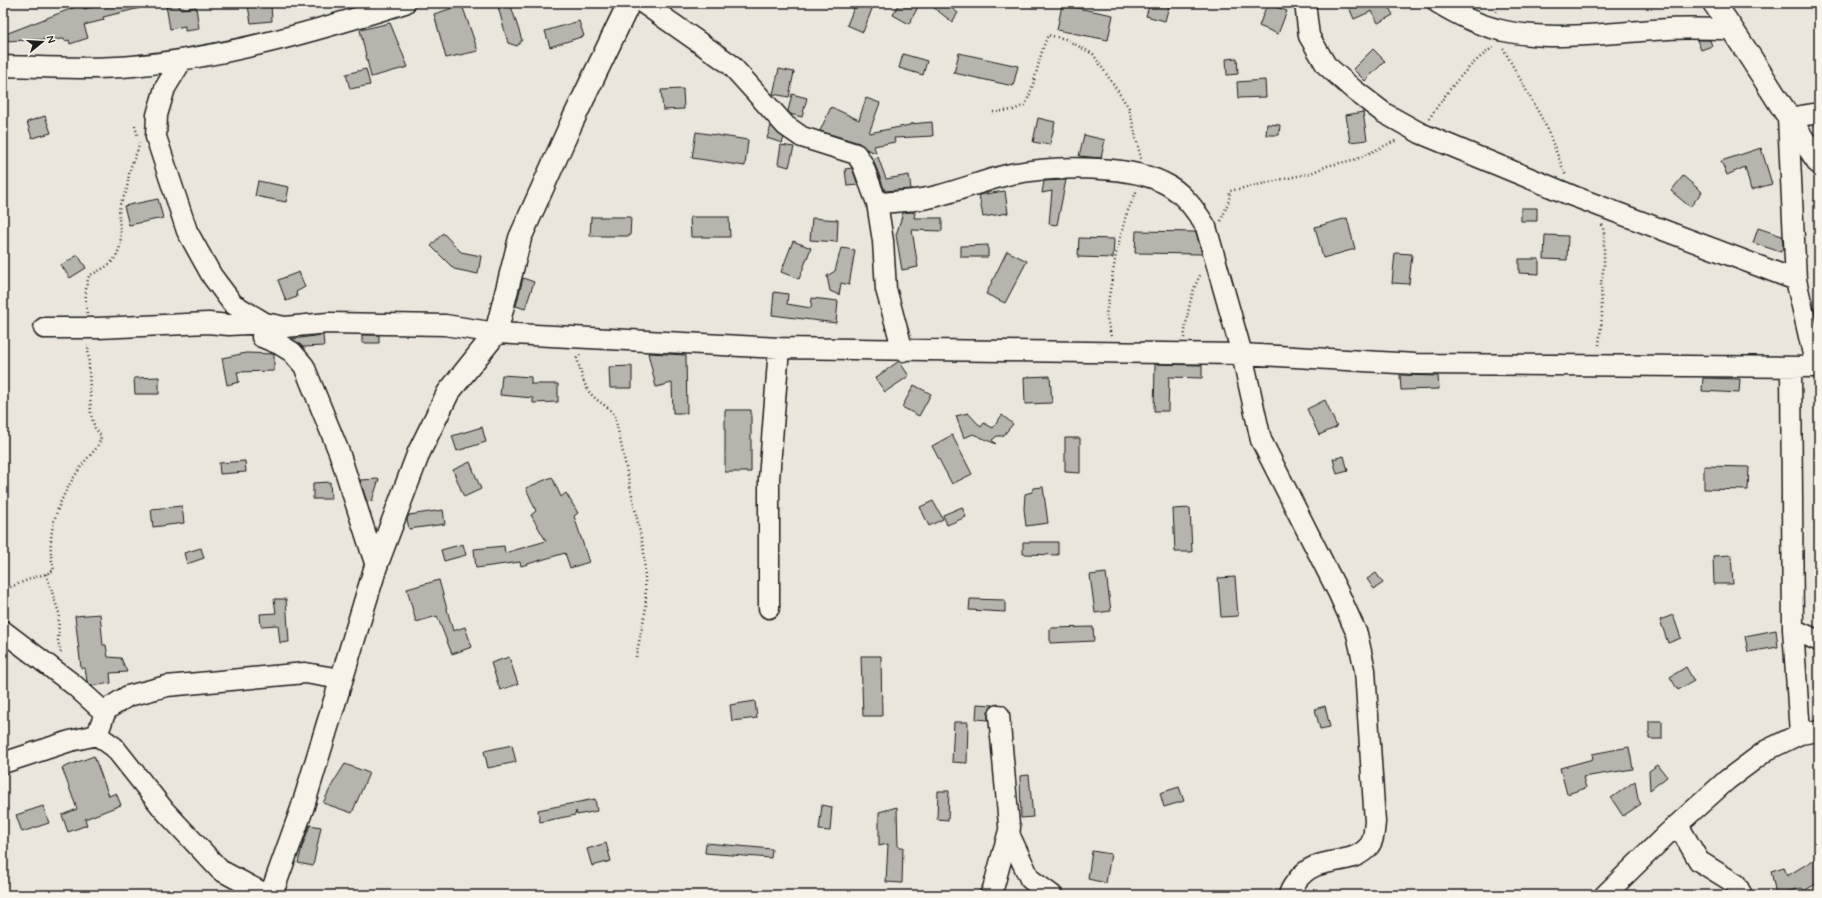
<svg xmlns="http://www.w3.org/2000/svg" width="1822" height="898" viewBox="0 0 1822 898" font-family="Mynerve,sans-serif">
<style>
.building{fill:#b6b4ac;stroke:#1c1c1c}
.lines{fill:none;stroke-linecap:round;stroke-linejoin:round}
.minor-casing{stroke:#1c1c1c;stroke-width:23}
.major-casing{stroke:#1c1c1c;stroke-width:25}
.path{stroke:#1c1c1c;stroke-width:2.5;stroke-dasharray:1 3;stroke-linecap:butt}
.minor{stroke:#f7f3e8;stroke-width:20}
.major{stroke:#f7f3e8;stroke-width:22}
</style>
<rect width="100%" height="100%" fill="#eae6dc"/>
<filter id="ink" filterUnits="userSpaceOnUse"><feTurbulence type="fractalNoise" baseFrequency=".025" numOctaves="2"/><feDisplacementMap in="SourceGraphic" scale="8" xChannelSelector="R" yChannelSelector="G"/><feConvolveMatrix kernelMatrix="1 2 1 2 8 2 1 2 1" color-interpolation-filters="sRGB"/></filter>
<g filter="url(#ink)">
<path class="building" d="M 110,3 L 144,3 L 144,7 L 103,17 L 104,20 L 84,25 L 88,38 L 70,44 L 69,40 L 65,41 L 64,39 L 3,41 L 3,35 L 83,4 L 84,9 Z
M 179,3 L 180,9 L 196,7 L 199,29 L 185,31 L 185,26 L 170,29 L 166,5 Z
M 497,3 L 510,3 L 522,40 L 517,46 L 508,43 Z
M 856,3 L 872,9 L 863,32 L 847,25 Z
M 899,3 L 920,3 L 909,24 L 893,15 Z
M 928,3 L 945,3 L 958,13 L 952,22 Z
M 1150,3 L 1160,3 L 1169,6 L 1165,21 L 1146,16 Z
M 1347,3 L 1388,3 L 1387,4 L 1393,15 L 1378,23 L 1372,11 L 1354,19 Z
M 271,4 L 272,21 L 251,23 L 248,6 Z
M 1267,4 L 1287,11 L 1278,34 L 1259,26 Z
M 462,5 L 478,51 L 446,58 L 434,14 Z
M 1062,5 L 1113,15 L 1108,40 L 1057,30 Z
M 579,21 L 584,36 L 550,47 L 545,31 Z
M 390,23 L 408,67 L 371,77 L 360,30 Z
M 1697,40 L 1710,40 L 1712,46 L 1701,50 Z
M 1373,49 L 1385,61 L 1365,81 L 1353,69 Z
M 959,53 L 1018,66 L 1013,86 L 954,73 Z
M 903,54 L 927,61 L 923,75 L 899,68 Z
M 1237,58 L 1238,74 L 1227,75 L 1226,59 Z
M 366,69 L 370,85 L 350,89 L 346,74 Z
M 779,69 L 794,72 L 789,97 L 773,94 Z
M 1265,80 L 1266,97 L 1238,98 L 1237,82 Z
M 683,89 L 684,109 L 663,110 L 661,90 Z
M 792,94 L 807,98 L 802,117 L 790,114 L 788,111 Z
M 866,98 L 880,103 L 869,133 L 910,125 L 910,124 L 932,122 L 933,136 L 894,138 L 895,142 L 874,146 L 876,153 L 866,149 L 859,143 L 820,131 L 831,107 L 859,120 Z
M 1363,112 L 1367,140 L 1350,142 L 1346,115 Z
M 45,116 L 51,133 L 32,138 L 27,122 Z
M 1038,118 L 1055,122 L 1050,145 L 1033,142 Z
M 1267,124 L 1280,125 L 1279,135 L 1266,135 Z
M 771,126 L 784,138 L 782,143 L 767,138 Z
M 696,132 L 748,140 L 745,166 L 692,158 Z
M 1084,135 L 1105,140 L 1101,158 L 1079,156 Z
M 781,145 L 794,147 L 789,167 L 778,164 Z
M 1761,148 L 1772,184 L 1751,190 L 1745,167 L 1727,175 L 1721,161 Z
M 878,157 L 886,179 L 909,175 L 911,189 L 885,191 L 873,159 Z
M 852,168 L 858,185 L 847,186 L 845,169 Z
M 1683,176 L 1702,192 L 1690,207 L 1671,191 Z
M 1066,180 L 1057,225 L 1049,224 L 1052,191 L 1042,193 L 1044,181 Z
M 258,181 L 289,187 L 286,202 L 255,196 Z
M 1005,191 L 1008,213 L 983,217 L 979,195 Z
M 158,199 L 163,218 L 129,225 L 124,206 Z
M 1521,208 L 1537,208 L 1537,221 L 1521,221 Z
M 911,212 L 915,213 L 914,218 L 942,218 L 942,231 L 912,230 L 918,267 L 902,270 L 896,235 L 903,213 Z
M 591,217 L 631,217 L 630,236 L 590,236 Z
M 690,217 L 729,217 L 730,237 L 691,237 Z
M 812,218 L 838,220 L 837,242 L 810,240 Z
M 1347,218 L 1355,249 L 1323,258 L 1315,227 Z
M 1758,228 L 1782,236 L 1783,247 L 1781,252 L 1753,243 Z
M 1136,231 L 1196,232 L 1202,254 L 1135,253 Z
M 443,233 L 461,252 L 481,256 L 478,274 L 454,269 L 431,246 Z
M 1545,235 L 1568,236 L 1567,260 L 1544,259 Z
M 1079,238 L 1114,239 L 1113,258 L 1078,257 Z
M 793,241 L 811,248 L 799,279 L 781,272 Z
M 988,245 L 988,257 L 961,257 L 961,246 Z
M 841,248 L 855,250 L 849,285 L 841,283 L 839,295 L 830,291 L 827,276 L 835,271 Z
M 1007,251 L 1027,261 L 1005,303 L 986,294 Z
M 1395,253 L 1412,254 L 1409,284 L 1392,283 Z
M 78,255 L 86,268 L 70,278 L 61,265 Z
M 1519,259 L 1539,259 L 1539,274 L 1519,273 Z
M 299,272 L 305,287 L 296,292 L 297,297 L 286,301 L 278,280 Z
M 523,278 L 534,282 L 525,309 L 516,306 Z
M 774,292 L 788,294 L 787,304 L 811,308 L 812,298 L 838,301 L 836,323 L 772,315 Z
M 323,335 L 324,346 L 303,347 L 292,339 Z
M 362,335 L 379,335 L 379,343 L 362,343 Z
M 246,353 L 274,354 L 274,371 L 237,372 L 239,382 L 227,385 L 222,358 Z
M 648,353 L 686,355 L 687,413 L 673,413 L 672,383 L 656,387 Z
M 899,361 L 909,376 L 885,392 L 875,378 Z
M 1155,364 L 1202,365 L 1202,378 L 1169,377 L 1168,411 L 1154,411 Z
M 632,366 L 632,388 L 610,388 L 609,367 Z
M 502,375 L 531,377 L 531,384 L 558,384 L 558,402 L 533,403 L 533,398 L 500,395 Z
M 1400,375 L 1438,376 L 1439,389 L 1401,390 Z
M 1050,376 L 1052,403 L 1025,404 L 1024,377 Z
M 159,377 L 159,394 L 135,394 L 134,378 Z
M 1703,378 L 1740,379 L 1739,393 L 1702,391 Z
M 914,385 L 931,394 L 919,416 L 902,407 Z
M 1325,400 L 1337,427 L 1319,435 L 1307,409 Z
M 725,410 L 751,410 L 751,472 L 725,472 Z
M 968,413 L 981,427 L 984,423 L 993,428 L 1002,415 L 1013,424 L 1003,436 L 997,436 L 992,440 L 996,444 L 973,434 L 964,438 L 956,416 Z
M 482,427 L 486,442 L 457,451 L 452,436 Z
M 952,435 L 972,474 L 952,484 L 932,446 Z
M 1065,438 L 1080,438 L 1080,473 L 1065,472 Z
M 1344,456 L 1348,471 L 1337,474 L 1333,459 Z
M 245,461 L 246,472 L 220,474 L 219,463 Z
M 470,462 L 481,489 L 464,497 L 453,470 Z
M 1704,466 L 1749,467 L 1748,490 L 1704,489 Z
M 552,477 L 561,497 L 566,493 L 578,513 L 574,516 L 589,562 L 570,568 L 565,553 L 521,566 L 520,562 L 476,568 L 474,549 L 504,546 L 505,553 L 546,541 L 531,515 L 536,511 L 526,488 Z
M 379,479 L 372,501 L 367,502 L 360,480 Z
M 330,482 L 331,499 L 313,499 L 313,483 Z
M 1043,487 L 1048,523 L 1026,526 L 1024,509 L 1025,494 L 1032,492 L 1033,488 Z
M 933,501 L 943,519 L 929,526 L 920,507 Z
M 182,506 L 184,523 L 153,527 L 151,509 Z
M 962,507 L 966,517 L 947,525 L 943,515 Z
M 1190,508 L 1192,552 L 1175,552 L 1173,509 Z
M 443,510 L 445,524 L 409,529 L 407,519 L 409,515 Z
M 1023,542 L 1058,542 L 1058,555 L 1023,554 Z
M 463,544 L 466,555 L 444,561 L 441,550 Z
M 201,548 L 204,558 L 187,564 L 184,553 Z
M 1731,555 L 1733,584 L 1714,584 L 1713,556 Z
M 1106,573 L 1111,611 L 1095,613 L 1090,575 Z
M 1376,573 L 1383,583 L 1374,589 L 1367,579 Z
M 1235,577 L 1238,616 L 1221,617 L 1218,578 Z
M 439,580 L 453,631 L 465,627 L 472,647 L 452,654 L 437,616 L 416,622 L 407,589 Z
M 274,599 L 286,599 L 289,642 L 280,643 L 278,625 L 261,626 L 260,614 L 276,613 Z
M 970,599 L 1005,600 L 1005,612 L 969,610 Z
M 100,614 L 103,645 L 106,645 L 108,657 L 121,658 L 127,672 L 110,673 L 111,683 L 92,686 L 87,681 L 85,668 L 81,668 L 75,616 Z
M 1673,615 L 1681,638 L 1668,643 L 1660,620 Z
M 1093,627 L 1094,641 L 1050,643 L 1050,628 Z
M 1776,630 L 1778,647 L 1748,652 L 1745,636 Z
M 861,656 L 881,656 L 882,716 L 863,716 Z
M 509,657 L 518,684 L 500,690 L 491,663 Z
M 1686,667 L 1694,681 L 1678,690 L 1670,677 Z
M 755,701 L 757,718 L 732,721 L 730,705 Z
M 977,704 L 993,705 L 988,711 L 988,720 L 976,719 Z
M 1325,706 L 1330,727 L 1320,729 L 1315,709 Z
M 1649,721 L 1662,721 L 1662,739 L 1649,739 Z
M 954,722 L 968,722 L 967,763 L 952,762 Z
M 512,745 L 516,762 L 488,768 L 484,751 Z
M 1629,747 L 1633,769 L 1583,777 L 1586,788 L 1567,794 L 1560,768 L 1593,759 L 1592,754 Z
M 94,756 L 109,796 L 116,793 L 121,805 L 85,819 L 87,825 L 68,832 L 62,815 L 77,809 L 62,768 Z
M 345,764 L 369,773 L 352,813 L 323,803 L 333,783 Z
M 1658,765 L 1667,777 L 1650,790 L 1649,771 Z
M 1029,775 L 1033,817 L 1021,818 L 1020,776 Z
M 1635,781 L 1638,799 L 1641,804 L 1623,816 L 1611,798 Z
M 1179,787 L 1184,801 L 1164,807 L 1160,793 Z
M 938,791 L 949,791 L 948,820 L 937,819 Z
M 595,799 L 597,811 L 577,815 L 576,811 L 575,815 L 540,822 L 538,810 Z
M 822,805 L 832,807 L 830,831 L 819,830 Z
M 43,806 L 49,823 L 22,832 L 16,815 Z
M 897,807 L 898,847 L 903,847 L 902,883 L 886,882 L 888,844 L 879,846 L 879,812 Z
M 310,825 L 321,827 L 313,866 L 298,863 L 302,847 Z
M 606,843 L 611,861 L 592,866 L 587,849 Z
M 706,843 L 772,849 L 771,858 L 705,853 Z
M 1092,851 L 1111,854 L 1106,883 L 1088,879 Z
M 1815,859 L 1819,866 L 1819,882 L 1804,891 L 1802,888 L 1776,894 L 1771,871 L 1784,867 L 1787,876 Z"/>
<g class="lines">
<g class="minor-casing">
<path id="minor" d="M 643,3 L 730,64 L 786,126 L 802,137 L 856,154 L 862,163 L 877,203 L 883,241 L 886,289 L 903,351
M 1305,3 L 1309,36 L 1326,65 L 1354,90 L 1384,113 L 1420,133 L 1573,196 L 1796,280
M 1438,3 C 1456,14 1476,24 1496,29 C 1547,43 1616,32 1668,29 C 1689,28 1711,29 1732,29
M 182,60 L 165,88 L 157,115 L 156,137 L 187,231 L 212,276 L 233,304 L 265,323 L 262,337 L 279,344 L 292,352 L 304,366 L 339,452 L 376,566
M 3,66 C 46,67 91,70 133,66 C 226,57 316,31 405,3
M 877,203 C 897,202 917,201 937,196 C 960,190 983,181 1007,175 C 1047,166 1125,164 1162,182 C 1182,191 1195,209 1206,227 L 1242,354 L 1261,440 L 1338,592 L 1357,634 L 1365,670 L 1375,822 C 1374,830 1374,840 1369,846 C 1350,869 1316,852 1296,882 C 1293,886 1290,890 1289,895
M 44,328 L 98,328 L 208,323 L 229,325 L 265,323 L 285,327 L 328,323 L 445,325 L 496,333 L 779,348 L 1242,354 L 1415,364 L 1819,367
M 1791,367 L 1793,629 L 1800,734
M 1816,367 L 1796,280 L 1788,118 L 1819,113
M 769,608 L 769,479 L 779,348
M 1793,629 L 1819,641
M 3,631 L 74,685 L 105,713
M 999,715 L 1010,836 L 1030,879 L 1052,895
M 97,735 L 105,713 L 109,708 L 128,696 L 167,686 L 305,673 L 341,679
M 3,763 L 70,741 L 97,735 L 114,747 L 164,810 L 220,870 L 267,895
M 1678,825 L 1699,861 L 1736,884 L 1742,895
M 990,895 L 993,889 L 1010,827
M 1605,895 L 1667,834 L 1727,780 L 1767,750 L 1800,734 L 1819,731"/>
</g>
<g class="major-casing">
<path id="major" d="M 1714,3 C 1751,55 1783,111 1819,163
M 271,895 L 302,809 L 376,566 L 419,452 L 448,393 L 496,333 L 520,238 L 572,122 L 629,3"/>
</g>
<path class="path" d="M 1496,12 L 1498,3
M 1503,48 L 1545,124 L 1566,176
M 993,112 L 1013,110 L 1025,105 C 1036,83 1038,58 1048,35 L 1065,39 L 1093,54 L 1129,108 L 1141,159
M 1429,119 C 1448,90 1466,66 1495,46
M 135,126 L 138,137
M 1221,221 L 1229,200 L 1230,191 L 1311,173 L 1327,166 L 1357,159 L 1397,140
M 87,313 C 85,299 85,288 89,276 C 99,270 110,267 116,256 C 126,240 116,223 120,205 C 121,200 125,196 126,192 C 128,185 128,177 130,170 C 132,160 139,152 139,142
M 1111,336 L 1106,315 L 1116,254 L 1126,215 L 1137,190
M 1184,338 C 1187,318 1190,292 1201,274
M 1599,345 L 1602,316 L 1601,283 L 1604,266 L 1604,233 L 1602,224
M 580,355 L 577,358 C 580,369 583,384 590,393 C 597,402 609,406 615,416 L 644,551 L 646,608 L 636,657
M 46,574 L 59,613 L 58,641 L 61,653
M 3,590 L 35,577 L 46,574 L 54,570 C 43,532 61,494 83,464 C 90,454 99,449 101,436 L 95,428 L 91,415 L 88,345"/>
<use href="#minor" class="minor"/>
<use href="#major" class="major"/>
</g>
</g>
<rect width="1822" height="898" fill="none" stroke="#f7f3e8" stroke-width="16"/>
<rect x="8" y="8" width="1806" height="882" fill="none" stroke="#1c1c1c" stroke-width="1.5" filter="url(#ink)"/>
<g transform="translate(42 42) rotate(72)" stroke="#f7f3e8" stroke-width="3" paint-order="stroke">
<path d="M0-3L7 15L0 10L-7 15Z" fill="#1c1c1c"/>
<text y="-6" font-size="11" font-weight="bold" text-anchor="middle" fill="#1c1c1c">N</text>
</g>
</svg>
